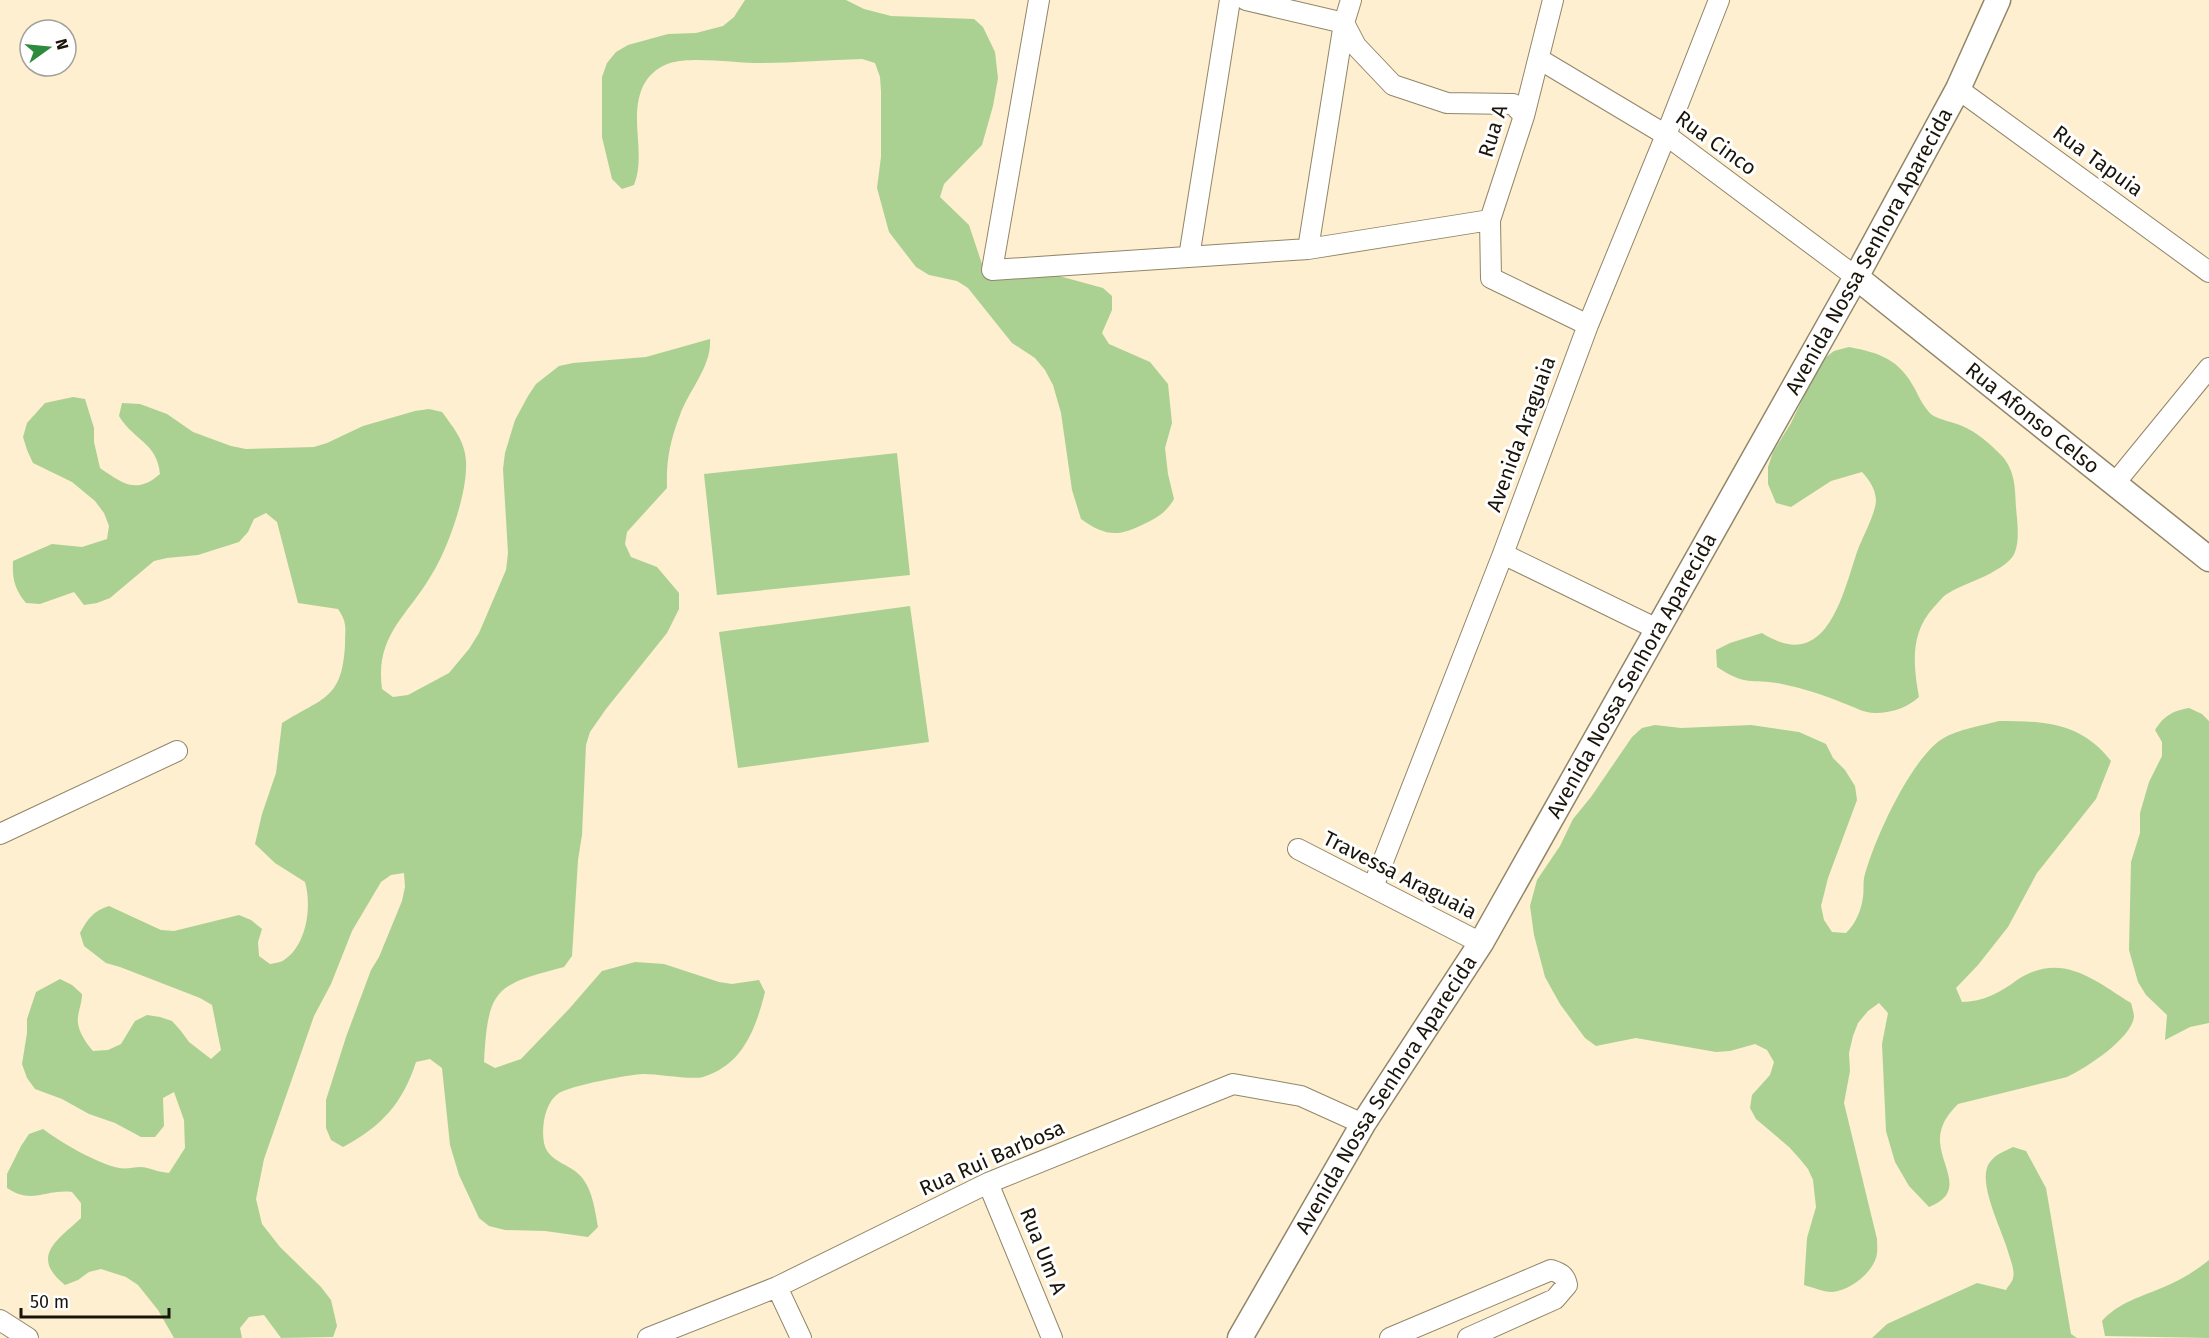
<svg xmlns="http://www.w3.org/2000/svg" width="2209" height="1338" viewBox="0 0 2209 1338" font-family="'Fira Sans',sans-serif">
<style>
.green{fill:#aad192}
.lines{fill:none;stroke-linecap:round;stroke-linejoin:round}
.minor-casing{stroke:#928669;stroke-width:22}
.tertiary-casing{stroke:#928669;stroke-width:27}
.minor{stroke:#fff;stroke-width:20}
.tertiary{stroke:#fff;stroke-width:24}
.labels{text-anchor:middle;stroke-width:6;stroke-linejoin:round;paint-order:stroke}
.street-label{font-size:21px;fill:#1a150a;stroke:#fff}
</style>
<rect width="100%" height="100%" fill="#fdefcf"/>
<path class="green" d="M 745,0 L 846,0 L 864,9 L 891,16 L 974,19 L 983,27 L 995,52 L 998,78 L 993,106 L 982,145 L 944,184 L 940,197 L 969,225 L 983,267 L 1037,270 L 1103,288 L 1112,296 L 1112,310 L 1102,333 L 1109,344 L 1150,362 L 1168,384 L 1172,423 L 1165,448 L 1168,474 L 1174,499 C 1167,511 1159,517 1146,523 C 1119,537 1106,537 1081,519 L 1072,490 L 1061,413 L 1053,385 L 1045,370 L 1035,358 L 1012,343 L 968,288 L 957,281 L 929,275 L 916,267 L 889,232 L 877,188 L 881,157 L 881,91 L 880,77 L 875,63 L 862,59 C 828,60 794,63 761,63 C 736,63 692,56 670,63 C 656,68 646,77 641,91 C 630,121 646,155 634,185 L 622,189 L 612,179 L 602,137 L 602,77 L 607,63 L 616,52 L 628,45 L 668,34 L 696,33 L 723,26 L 734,17 Z
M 710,339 C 712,366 689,390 680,415 C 670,441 666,461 667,488 L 627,532 L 625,544 L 631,557 L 657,567 L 679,593 L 679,609 L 667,633 L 606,709 L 590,732 L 586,745 L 582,835 L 578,860 L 572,956 L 564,967 C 495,985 488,988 484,1062 L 495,1068 L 521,1059 L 569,1009 L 602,971 L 635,962 L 664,964 L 719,982 L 732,984 L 759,980 L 765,992 C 756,1028 743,1065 703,1077 C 690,1080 659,1074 644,1074 C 630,1074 570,1086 559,1093 C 545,1102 541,1127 544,1143 C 548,1163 573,1164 583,1179 C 593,1192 595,1211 598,1227 L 588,1237 L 545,1231 L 505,1230 L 489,1226 L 479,1218 L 459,1175 L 450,1145 L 442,1068 L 430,1059 L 416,1062 C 403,1103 381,1127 343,1147 L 331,1140 L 326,1128 L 326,1100 L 346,1037 L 371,970 L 379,957 L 402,901 L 405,887 L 404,873 L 391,875 L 381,882 L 352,931 L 331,984 L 314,1016 L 264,1159 L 256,1199 L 262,1224 L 280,1247 L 321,1287 L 331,1300 L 337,1326 L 333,1337 L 281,1338 L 264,1315 L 249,1317 L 240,1328 L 242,1338 L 174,1338 L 158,1310 L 138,1285 L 126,1277 L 101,1269 L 89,1272 L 78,1280 L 65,1285 C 29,1256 58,1240 81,1218 L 81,1203 L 72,1192 C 45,1189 32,1205 7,1188 L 7,1174 L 21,1146 L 29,1134 L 43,1129 C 60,1142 98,1164 119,1168 C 128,1170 139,1165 147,1168 C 156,1170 158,1172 169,1173 L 185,1148 L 184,1120 L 174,1092 L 163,1098 L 164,1126 L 155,1137 L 141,1137 L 115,1123 L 89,1114 L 62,1099 L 35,1089 L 27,1078 L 22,1064 L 27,1033 L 27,1019 L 36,992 L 60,979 L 72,985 L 82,994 C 82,1002 79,1009 78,1017 C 76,1029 86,1043 93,1051 L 108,1050 L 121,1044 L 135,1021 L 147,1015 L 160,1017 L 172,1021 L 181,1031 L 189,1042 L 211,1059 L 221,1050 L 212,1005 L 200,998 L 120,967 L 106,963 L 84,946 L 80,933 C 88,919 93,911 109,906 L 161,930 L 174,931 L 239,915 L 251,920 L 262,929 L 258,942 L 259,956 L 270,964 C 274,963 280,963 284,960 C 307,945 312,906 305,882 L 275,863 L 255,844 L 262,814 L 276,773 L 282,723 C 324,697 342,699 345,645 C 345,628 348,624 338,609 L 298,603 L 277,522 L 266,513 L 254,519 L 248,532 L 239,542 L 198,555 L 167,558 L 154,561 L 110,598 L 97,603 L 84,605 L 74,592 L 40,604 L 26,603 C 15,590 12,579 13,561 L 52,544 L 82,547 L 107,539 L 109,526 L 104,513 L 95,501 L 72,482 L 33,463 L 27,450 L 23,437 L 27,423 L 45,403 L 73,397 L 85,399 L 94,428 L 94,442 L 100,468 C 122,483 136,495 160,474 C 157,442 134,441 119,416 L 122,403 L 140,404 L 167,414 L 193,432 L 231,446 L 246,449 L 314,447 L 327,443 L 363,426 L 415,411 L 429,409 L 442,412 C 453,427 465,441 466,461 C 468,493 447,552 429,579 C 405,618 375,637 382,689 L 393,697 L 408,695 L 449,673 L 469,649 L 479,633 L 506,570 L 508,553 L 503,469 L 505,453 L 515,420 L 528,396 L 536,384 L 559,366 L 573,363 L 646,357 Z
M 1849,347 C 1880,353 1899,359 1915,389 C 1919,397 1924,408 1932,415 C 1940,420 1953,422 1962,426 C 1977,432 1990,444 2002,456 C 2015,471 2015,487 2016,507 C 2017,521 2020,538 2015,552 C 2012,560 2003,566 1996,570 C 1981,580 1962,584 1947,594 C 1942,597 1938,603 1934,607 C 1910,633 1913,664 1919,697 C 1908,707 1894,712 1878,713 C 1865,714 1855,707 1843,703 C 1824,695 1802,688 1782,684 C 1752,678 1746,687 1717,667 L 1716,650 L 1730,643 L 1762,633 C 1826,674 1842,597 1857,552 C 1862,538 1876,513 1876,500 C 1875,488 1870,481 1862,472 L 1831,481 L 1791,507 L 1776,503 L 1768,484 L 1768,467 L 1773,452 L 1791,423 L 1821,361 L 1834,351 Z
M 897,453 L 910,575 L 717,595 L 704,474 Z
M 910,606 L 929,742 L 738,768 L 719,632 Z
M 2189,708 L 2202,714 L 2209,721 L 2209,1023 L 2190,1027 L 2165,1040 L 2167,1015 L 2146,995 L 2138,982 L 2129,950 L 2131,862 L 2140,833 L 2140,813 L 2149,782 L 2162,756 L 2162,742 L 2155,730 C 2164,716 2172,711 2189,708 Z
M 1999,721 C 2043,721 2081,722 2111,761 L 2096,799 L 2037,873 L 2008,927 L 1978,965 L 1956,988 L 1962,1002 C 1983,1002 2001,992 2017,980 C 2061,951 2093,979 2131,1003 C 2132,1007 2134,1013 2134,1017 C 2131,1039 2086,1068 2067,1077 L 1958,1104 C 1948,1114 1939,1126 1940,1142 C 1942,1169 1966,1192 1929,1207 L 1909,1186 L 1895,1162 L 1886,1131 L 1882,1044 L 1888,1013 L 1879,1003 L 1868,1011 L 1858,1023 L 1853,1036 L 1849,1053 L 1850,1071 L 1844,1103 L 1877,1239 C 1877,1244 1878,1252 1876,1258 C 1871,1274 1849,1291 1832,1292 C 1823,1292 1812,1287 1804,1285 L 1807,1238 L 1816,1207 L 1813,1180 L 1808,1169 L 1799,1158 L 1789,1147 L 1756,1119 L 1750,1108 L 1752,1095 L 1770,1075 L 1774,1062 L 1767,1050 L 1755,1044 L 1730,1051 L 1716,1052 L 1636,1038 L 1596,1046 L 1585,1038 L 1560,1004 L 1545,977 L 1534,935 L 1530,906 L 1537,880 L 1560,846 L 1573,819 L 1591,797 L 1632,737 L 1642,728 L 1655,725 L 1681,728 L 1751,725 L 1799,732 L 1826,744 L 1833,758 L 1845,770 L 1855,786 L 1857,800 L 1828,878 L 1821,906 L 1824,920 L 1832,932 L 1846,933 C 1856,923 1861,911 1863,897 C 1864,891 1863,884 1864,878 C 1873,842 1910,760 1942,739 C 1958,729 1981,726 1999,721 Z
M 2013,1147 L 2026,1151 L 2046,1188 L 2071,1334 L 2077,1338 L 1872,1338 L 1887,1324 L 1977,1283 L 2006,1290 C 2008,1286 2013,1281 2013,1278 C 2015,1271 2011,1261 2009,1255 C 2004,1233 1975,1181 1990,1162 C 1996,1154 2005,1151 2013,1147 Z
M 2209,1260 L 2209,1338 L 2105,1336 L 2102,1321 C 2119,1302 2141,1297 2164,1287 C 2179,1281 2197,1270 2209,1260 Z"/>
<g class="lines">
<g class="minor-casing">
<path id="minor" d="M 1039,0 L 992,270 L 1308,249 L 1490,220
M 1246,0 L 1344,23 L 1356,46 L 1393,85 L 1447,103 L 1513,104 L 1524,116
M 1553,0 L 1524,116 L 1490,220 L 1491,278 L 1588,325
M 1539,59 L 1666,135 L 1856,277
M 1958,89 L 2209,272
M 1308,249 L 1344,23 L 1351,0
M 1189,257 L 1230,0
M 2115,483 L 2209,368
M 1503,554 L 1657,629
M 0,834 L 177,751
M 1298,849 L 1481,943
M 1373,887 L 1503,554 L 1588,325 L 1666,135 L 1719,0
M 988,1183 L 1052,1338
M 777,1287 L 801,1338
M 0,1320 L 28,1338
M 648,1338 L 777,1287 L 988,1183 L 1233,1084 L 1301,1096 L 1363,1124
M 1390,1338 L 1551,1270 C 1560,1273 1565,1275 1567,1285 L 1555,1299 L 1468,1338"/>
</g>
<g class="tertiary-casing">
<g id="tertiary">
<path id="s1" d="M 1856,277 L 2209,559"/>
<path id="s2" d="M 1240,1338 L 1363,1124 L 1481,943 L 1856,277 L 1958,89 L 1998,0"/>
</g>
</g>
<use href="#minor" class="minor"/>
<use href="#tertiary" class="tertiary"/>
</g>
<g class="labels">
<g class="street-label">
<text transform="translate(1493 131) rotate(-73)" y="7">Rua A</text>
<text transform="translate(1716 143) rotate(36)" y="7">Rua Cinco</text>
<text transform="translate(2098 161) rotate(36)" y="7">Rua Tapuia</text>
<text dy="7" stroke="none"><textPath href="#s2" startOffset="1256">Avenida Nossa Senhora Aparecida</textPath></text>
<text dy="7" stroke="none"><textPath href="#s1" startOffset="226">Rua Afonso Celso</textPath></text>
<text transform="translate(1521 434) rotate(-70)" y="7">Avenida Araguaia</text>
<text dy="7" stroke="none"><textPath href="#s2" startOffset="770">Avenida Nossa Senhora Aparecida</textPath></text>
<text transform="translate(1400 875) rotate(27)" y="7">Travessa Araguaia</text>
<text dy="7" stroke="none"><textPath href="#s2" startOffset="284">Avenida Nossa Senhora Aparecida</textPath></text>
<text transform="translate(992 1158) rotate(-24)" y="7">Rua Rui Barbosa</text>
<text transform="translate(1043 1251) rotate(68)" y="7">Rua Um A</text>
</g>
</g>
<g transform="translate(48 48) rotate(75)"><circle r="28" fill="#ffffff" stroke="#a3a19d" stroke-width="1.5"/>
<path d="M0-4.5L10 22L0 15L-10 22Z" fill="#2c8b3d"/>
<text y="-9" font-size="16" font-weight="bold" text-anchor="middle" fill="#1a150a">N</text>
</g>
<path d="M21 1308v9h148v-9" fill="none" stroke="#1a150a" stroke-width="3"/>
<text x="30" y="1308" font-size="18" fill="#1a150a" stroke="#ffffff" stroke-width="4.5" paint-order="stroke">50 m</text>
</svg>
